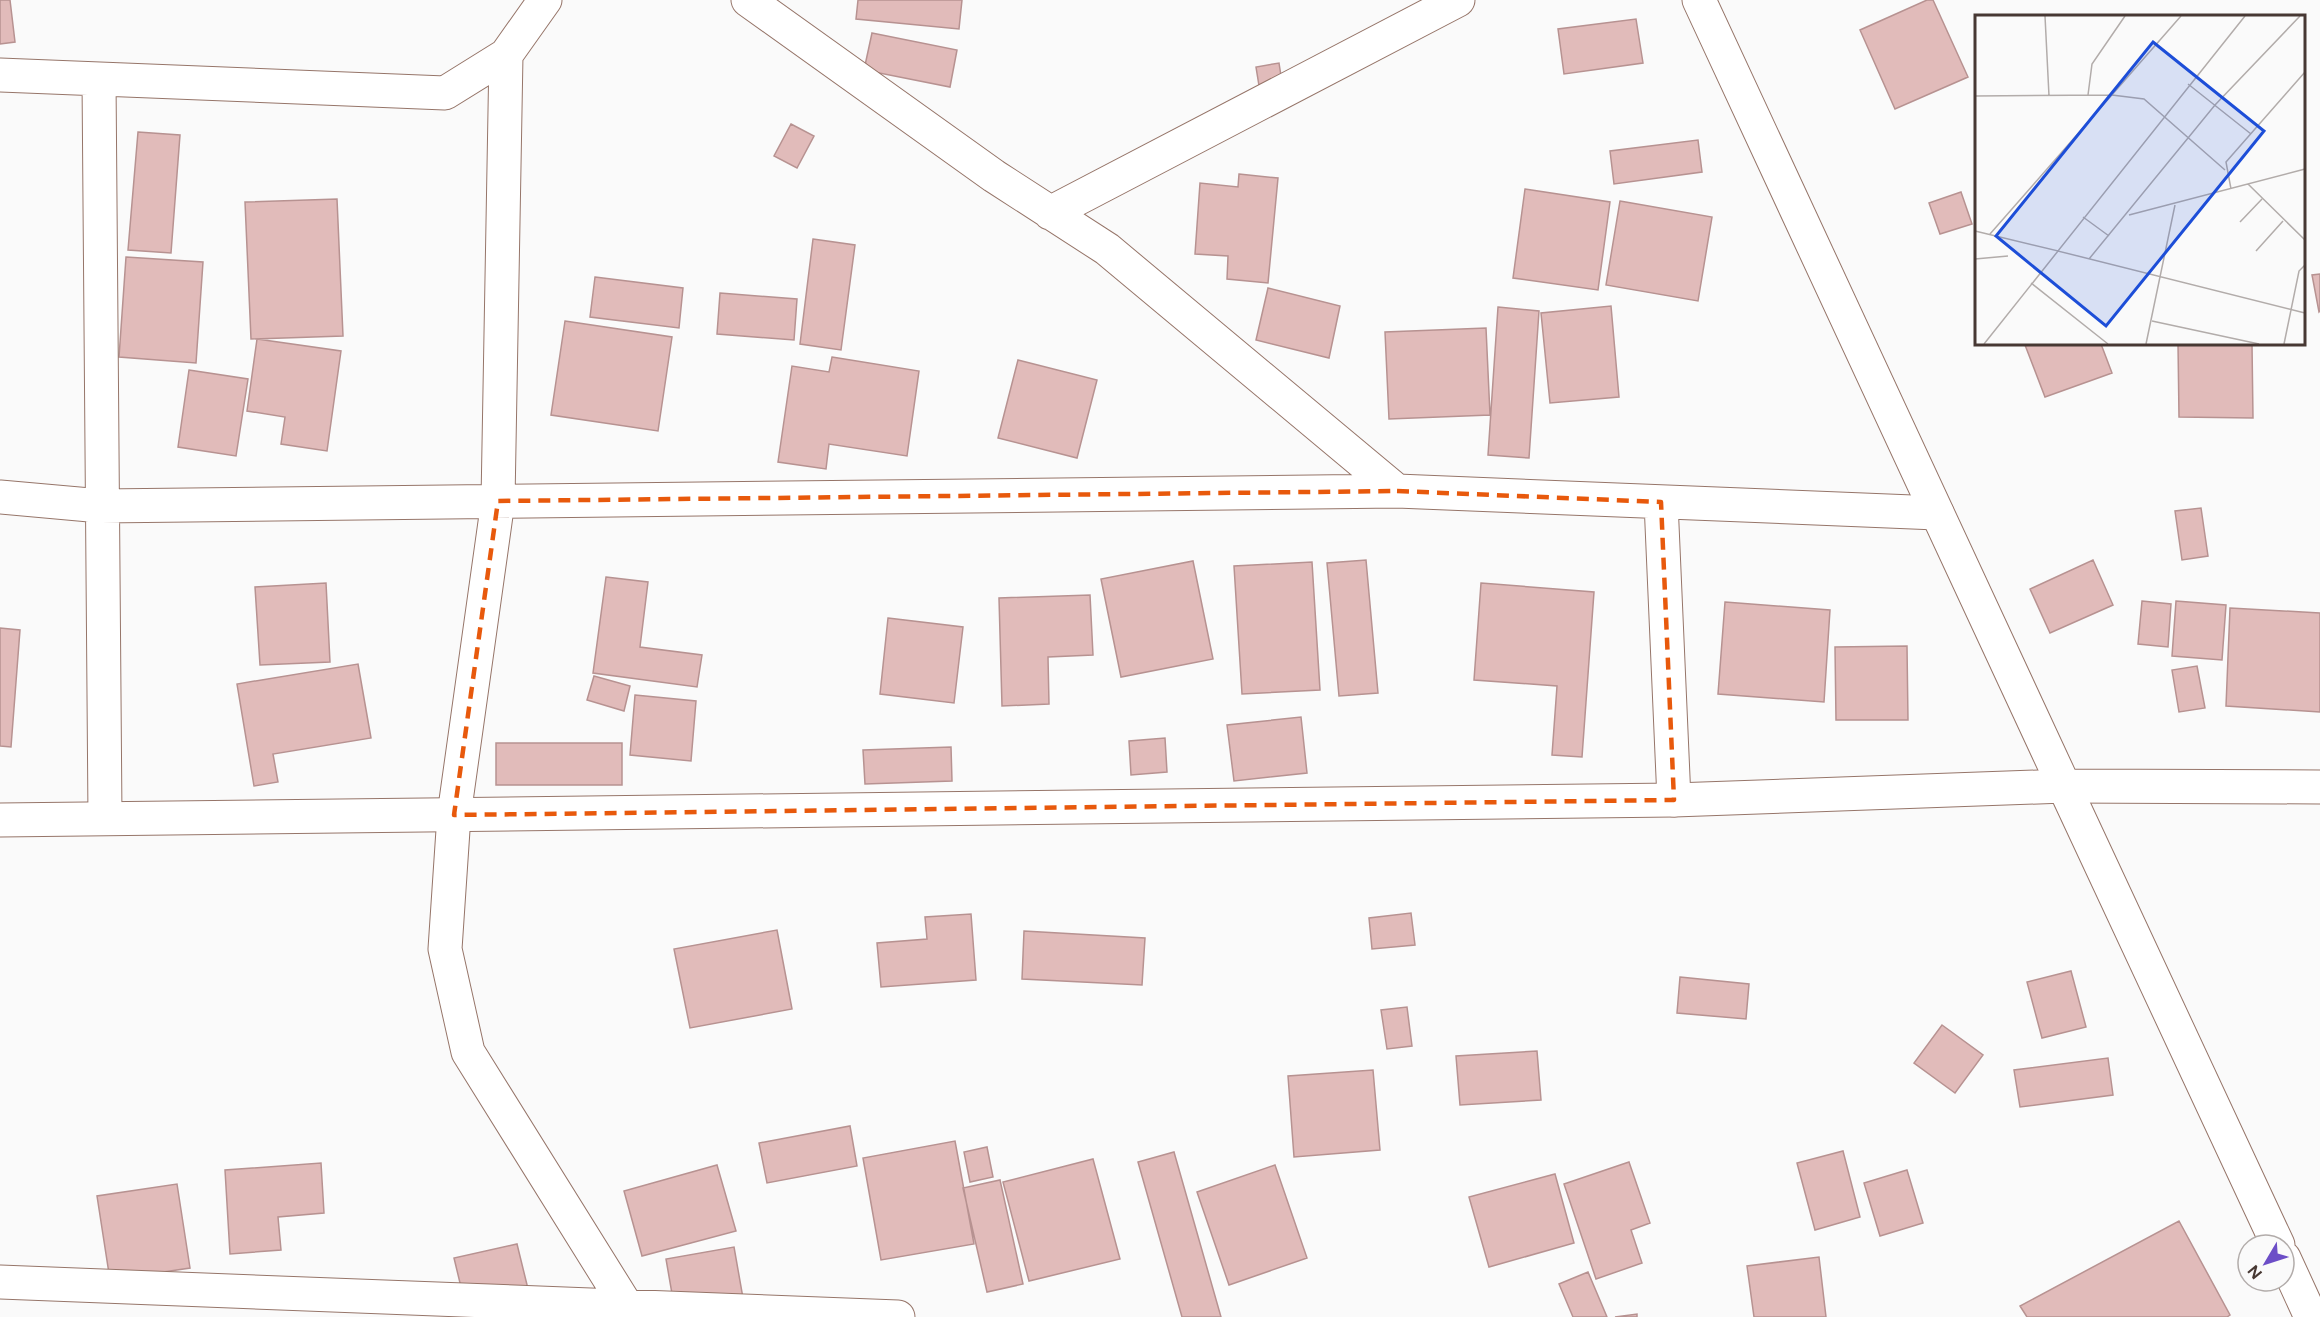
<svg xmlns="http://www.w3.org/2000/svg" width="2320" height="1317" viewBox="0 0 2320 1317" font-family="Figtree,sans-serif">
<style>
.building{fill:#e1bbba;stroke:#b79291;stroke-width:1.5}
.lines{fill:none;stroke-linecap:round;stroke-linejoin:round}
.minor-casing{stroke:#967569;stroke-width:35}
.tertiary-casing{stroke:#967569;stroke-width:35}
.secondary-casing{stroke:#967569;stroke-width:35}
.minor{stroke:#fff;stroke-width:33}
.tertiary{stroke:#fff;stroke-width:33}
.secondary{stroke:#fff;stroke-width:33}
.marked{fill:none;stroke:#e8590c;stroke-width:4.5;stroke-dasharray:12 8;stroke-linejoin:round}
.inset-road{fill:none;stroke:#b2acaa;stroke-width:1.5}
.view{fill:#1d4ed8;fill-opacity:0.15;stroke:#1d4ed8;stroke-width:3}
.inset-edge{fill:none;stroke:#473833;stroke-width:3}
</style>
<rect width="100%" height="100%" fill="#fafafa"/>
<path class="building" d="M 0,0 L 10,0 L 15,42 L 0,44 Z
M 858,0 L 962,0 L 959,29 L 856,19 Z
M 1927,0 L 1933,0 L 1968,77 L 1895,109 L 1860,30 Z
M 1636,19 L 1643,63 L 1564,74 L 1558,29 Z
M 872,33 L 957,50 L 950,87 L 864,70 Z
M 1279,63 L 1284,95 L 1261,98 L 1256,67 Z
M 791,124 L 814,136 L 797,168 L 774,156 Z
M 138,132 L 180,135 L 171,253 L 128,250 Z
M 1698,140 L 1702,172 L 1614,184 L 1610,151 Z
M 1239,174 L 1278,178 L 1268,283 L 1227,279 L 1228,256 L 1195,254 L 1200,183 L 1238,187 Z
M 1525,189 L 1610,202 L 1598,290 L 1513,278 Z
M 1961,192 L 1972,224 L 1940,234 L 1929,203 Z
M 337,199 L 343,336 L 251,339 L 245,202 Z
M 1620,201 L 1712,217 L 1698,301 L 1606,285 Z
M 813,239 L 855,245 L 841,350 L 800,344 Z
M 126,257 L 203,262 L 196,363 L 119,357 Z
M 2320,274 L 2320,311 L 2319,312 L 2312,275 Z
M 595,277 L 683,288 L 679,328 L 590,317 Z
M 1268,288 L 1340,306 L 1329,358 L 1256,340 Z
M 720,293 L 797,299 L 794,340 L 717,334 Z
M 1611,306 L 1619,397 L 1550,403 L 1541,313 Z
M 1498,307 L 1539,311 L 1529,458 L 1488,455 Z
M 565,321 L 672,337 L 658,431 L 551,415 Z
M 1486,328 L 1490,415 L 1389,419 L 1385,332 Z
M 257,339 L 341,351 L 327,451 L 281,444 L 285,417 L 247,411 Z
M 2028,344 L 2101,344 L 2112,373 L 2045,397 L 2025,345 Z
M 2178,344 L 2252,344 L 2253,418 L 2179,417 Z
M 832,357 L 919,371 L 907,456 L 829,444 L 826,469 L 778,462 L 792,366 L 829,372 Z
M 1018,360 L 1097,380 L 1077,458 L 998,438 Z
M 189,370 L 248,379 L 236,456 L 178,447 Z
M 2201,508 L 2208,556 L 2182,560 L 2175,511 Z
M 1366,560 L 1378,693 L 1339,696 L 1327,563 Z
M 2093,560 L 2113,605 L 2050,633 L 2030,589 Z
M 1193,561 L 1213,659 L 1121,677 L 1101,579 Z
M 1312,562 L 1320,690 L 1242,694 L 1234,566 Z
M 606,577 L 648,582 L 640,647 L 702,655 L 697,687 L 593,673 Z
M 326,583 L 330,662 L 260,665 L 255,587 Z
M 1481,583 L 1594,592 L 1582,757 L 1552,755 L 1557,686 L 1474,680 Z
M 1090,595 L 1093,655 L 1048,657 L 1049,704 L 1002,706 L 999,598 Z
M 2142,601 L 2171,604 L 2168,647 L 2138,644 Z
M 2176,601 L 2226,605 L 2222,660 L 2172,656 Z
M 1725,602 L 1830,610 L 1824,702 L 1718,694 Z
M 2230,608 L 2320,613 L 2320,712 L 2226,706 Z
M 888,618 L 963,627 L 954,703 L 880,694 Z
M 0,628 L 20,630 L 11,747 L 0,746 Z
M 1907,646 L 1908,720 L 1836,720 L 1835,647 Z
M 358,664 L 371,738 L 273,754 L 278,782 L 254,786 L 237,684 Z
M 2197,666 L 2205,708 L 2179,712 L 2172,670 Z
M 594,676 L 630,686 L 624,711 L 587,700 Z
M 635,695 L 696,701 L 691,761 L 630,755 Z
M 1301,717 L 1307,773 L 1234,781 L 1227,725 Z
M 1165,738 L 1167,772 L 1131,775 L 1129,741 Z
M 496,743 L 622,743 L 622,785 L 496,785 Z
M 951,747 L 952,781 L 865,784 L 863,750 Z
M 1411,913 L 1415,945 L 1372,949 L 1369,918 Z
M 971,914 L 976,980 L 881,987 L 877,943 L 927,939 L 925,917 Z
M 777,930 L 792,1009 L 690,1028 L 674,949 Z
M 1024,931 L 1145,938 L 1142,985 L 1022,979 Z
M 2071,971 L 2086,1027 L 2042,1038 L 2027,982 Z
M 1680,977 L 1749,984 L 1746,1019 L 1677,1013 Z
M 1407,1007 L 1412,1046 L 1387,1049 L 1381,1010 Z
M 1942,1025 L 1983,1055 L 1955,1093 L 1914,1063 Z
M 1537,1051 L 1541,1100 L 1460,1105 L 1456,1056 Z
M 2108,1058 L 2113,1095 L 2020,1107 L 2014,1070 Z
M 1373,1070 L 1380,1150 L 1294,1157 L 1288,1076 Z
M 850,1126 L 857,1166 L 767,1183 L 759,1143 Z
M 955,1141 L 974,1244 L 881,1260 L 863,1158 Z
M 987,1147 L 993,1177 L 970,1182 L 964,1152 Z
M 1843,1151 L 1860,1217 L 1815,1230 L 1797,1163 Z
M 1174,1152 L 1221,1317 L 1182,1317 L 1138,1162 Z
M 1093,1159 L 1120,1259 L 1029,1281 L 1003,1182 Z
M 1629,1162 L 1650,1223 L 1631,1230 L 1642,1263 L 1596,1279 L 1564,1184 Z
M 321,1163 L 324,1213 L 278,1217 L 281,1250 L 230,1254 L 225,1170 Z
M 717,1165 L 736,1231 L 642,1256 L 624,1191 Z
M 1275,1165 L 1307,1258 L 1229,1285 L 1197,1192 Z
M 1907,1170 L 1923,1223 L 1880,1236 L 1864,1183 Z
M 1555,1174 L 1574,1243 L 1489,1267 L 1469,1197 Z
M 1000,1180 L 1023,1284 L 987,1292 L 963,1188 Z
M 177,1184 L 190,1268 L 110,1280 L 97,1196 Z
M 2179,1221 L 2230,1315 L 2227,1317 L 2027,1317 L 2020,1306 Z
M 517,1244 L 530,1297 L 467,1312 L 454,1258 Z
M 734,1247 L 746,1315 L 676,1317 L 666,1259 Z
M 1819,1257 L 1826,1317 L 1754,1317 L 1747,1266 Z
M 1588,1272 L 1607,1317 L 1573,1317 L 1559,1284 Z
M 1637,1314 L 1637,1317 L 1615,1317 Z"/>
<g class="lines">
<g class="minor-casing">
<path id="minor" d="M 748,0 L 994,176 L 1107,249 L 1397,491
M 506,55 L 498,501 L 454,815 L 445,949 L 468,1052 L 627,1307 L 635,1317
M 0,75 L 445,93 L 506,55 L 545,0
M 99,79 L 105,818
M 1050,213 L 1458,0
M 0,497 L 101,506 L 1397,491 L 1937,513
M 1661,502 L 1674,800
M 0,1282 L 898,1317"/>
</g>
<g class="tertiary-casing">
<path id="tertiary" d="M 1699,0 L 2064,786 L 2320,787"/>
</g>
<g class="secondary-casing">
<path id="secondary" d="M 0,820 L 1674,800 L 2064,786 L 2278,1245
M 2284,1258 L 2311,1317"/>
</g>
<use href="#minor" class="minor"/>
<use href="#tertiary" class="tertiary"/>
<use href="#secondary" class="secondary"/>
</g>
<path class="marked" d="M 1397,491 L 1661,502 L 1674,800 L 454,815 L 498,501 Z"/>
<g transform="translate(1975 15)">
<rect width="330" height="330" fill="#fafafa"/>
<path class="inset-road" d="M 70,1 L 74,81M 213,69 L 276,119M 113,80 L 117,49 L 150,1M 0,81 L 137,80 L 169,84 L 250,155M 273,169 L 330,225M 256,174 L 251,147 L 330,57M 154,200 L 330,154M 108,202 L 134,221M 265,207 L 287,184M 0,216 L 83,236 L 270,1M 15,219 L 206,1M 281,236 L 308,206M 0,244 L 33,241M 114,244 L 240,90 L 325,1M 56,268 L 133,329M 177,306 L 284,329M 9,329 L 83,236 L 330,298M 171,329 L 200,190M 309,329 L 324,256 L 330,250"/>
<path class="view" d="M 178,27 L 289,116 L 131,311 L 21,221 Z"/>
<rect width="330" height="330" class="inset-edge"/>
</g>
<g transform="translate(2266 1263) rotate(231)"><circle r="28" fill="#fafafa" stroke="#b2acaa" stroke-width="1.5"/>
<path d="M0-4.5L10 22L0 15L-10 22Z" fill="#6c4ec7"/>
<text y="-9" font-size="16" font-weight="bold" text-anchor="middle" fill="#473833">N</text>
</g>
</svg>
